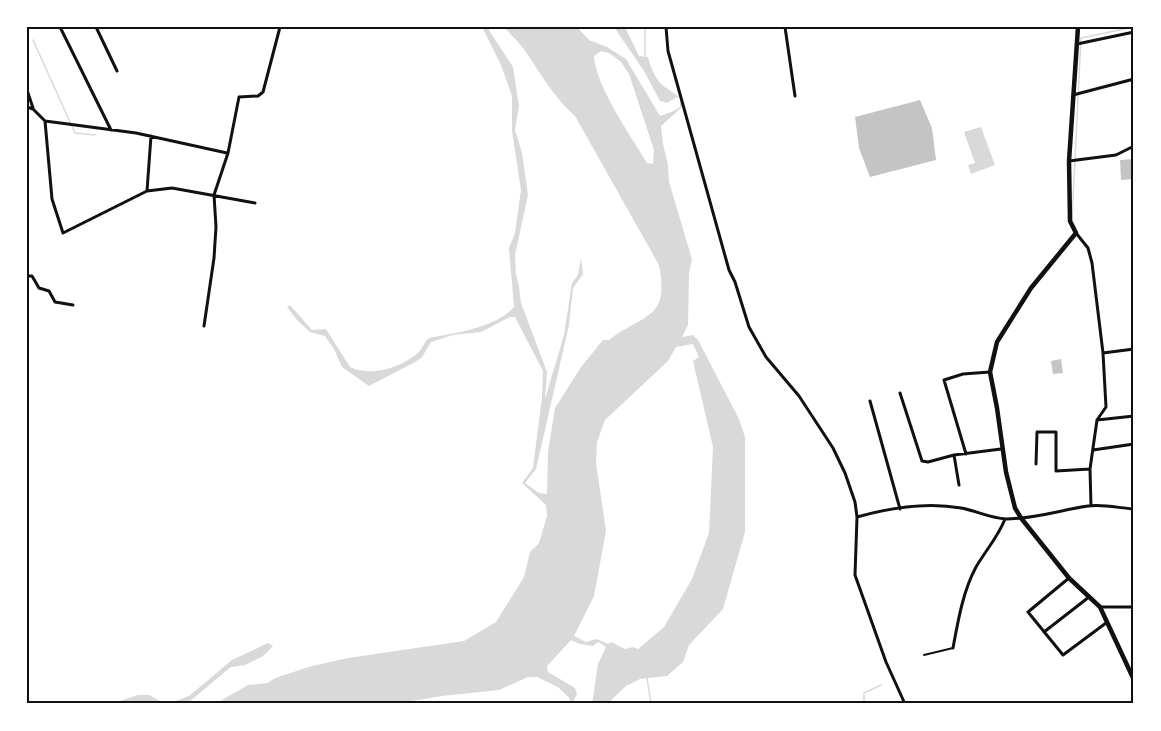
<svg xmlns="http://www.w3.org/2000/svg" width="1161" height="731" viewBox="0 0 1161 731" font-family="Raleway,sans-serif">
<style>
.water{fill:#d9d9d9;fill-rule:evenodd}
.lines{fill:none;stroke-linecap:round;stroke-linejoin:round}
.stream{stroke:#d9d9d9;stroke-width:1.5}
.building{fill:#c4c4c4}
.pedestrian{stroke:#111;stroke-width:2}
.minor{stroke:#111;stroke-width:3}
.tertiary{stroke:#111;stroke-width:4.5}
.neatline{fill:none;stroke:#111;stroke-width:2}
</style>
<rect width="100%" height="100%" fill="#fff"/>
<path class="water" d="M 482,27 L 487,27 L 513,67 L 519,106 L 515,130 L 522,153 L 528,195 L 515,255 L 516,275 L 519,286 L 521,303 L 547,372 L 545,399 L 564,335 L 572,283 L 578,275 L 581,258 L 583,274 L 573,288 L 569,325 L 536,469 L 525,483 L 539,493 L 547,494 L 548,452 L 555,408 L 581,367 L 603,340 L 609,340 C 643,313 670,321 659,265 L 575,116 C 553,97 540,72 523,48 C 518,41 510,34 504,27 L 577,27 L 589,40 L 607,47 L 626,59 L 660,116 L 674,111 L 680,107 L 680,99 L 677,97 L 667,103 L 660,101 L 644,71 L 614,27 L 625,27 L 639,56 L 648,57 C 651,68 655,80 665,87 C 673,93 680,95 683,104 L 681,108 L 661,126 L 663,144 L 668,165 L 669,182 L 692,259 L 689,274 L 688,325 L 682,337 L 693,335 L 698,340 L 739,419 L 745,437 L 745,532 L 723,609 L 689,645 L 683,662 L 667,676 L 640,679 L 626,686 L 607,704 L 592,704 L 598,664 L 606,647 L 598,642 L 593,646 L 580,644 L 571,640 L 547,666 L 548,672 L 575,688 L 577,694 L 574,700 L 575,704 L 571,704 L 569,698 L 558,687 L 537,677 L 528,677 L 499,690 L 442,696 L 394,704 L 215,704 L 248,685 L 268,683 L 275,678 L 312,666 L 348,658 L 464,641 L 496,622 L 524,577 L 530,552 L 539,543 L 547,516 L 546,505 L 522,483 L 533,468 L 542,397 L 543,371 L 515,317 L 510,317 L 481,332 L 453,335 L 431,342 L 422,357 L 417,361 L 369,386 L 342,367 L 334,349 L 325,336 L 310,332 L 297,320 L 287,307 L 290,305 L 312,330 L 326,329 L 350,367 C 372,377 400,368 418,353 C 423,348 424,342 429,338 C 455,333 496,328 514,307 L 509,248 L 515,233 L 521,190 L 512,131 L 512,96 L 501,65 ZM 601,51 L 609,53 L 621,62 L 629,74 L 654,150 L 653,164 L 647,163 C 631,136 596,87 594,56 ZM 693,344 L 699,357 L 693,361 L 713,447 L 709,533 L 692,579 L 664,627 L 638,649 L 633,647 L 625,649 L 611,642 L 608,644 L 597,639 L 586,642 L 574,636 L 594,596 L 606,531 L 596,463 L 597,442 L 605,420 L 668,361 L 676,347 Z
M 981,127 L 995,165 L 971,174 L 968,165 L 975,163 L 964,132 Z
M 268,643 L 273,646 L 262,657 L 245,665 L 231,667 L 190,701 L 180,704 L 159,704 L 145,701 L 136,704 L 110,704 L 138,695 L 149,695 L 160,701 L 173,702 L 189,696 L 232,660 Z"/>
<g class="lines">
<path class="stream" d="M 33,40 L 75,133 L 95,135
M 645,59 L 645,27
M 1072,220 L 1081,38 L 1134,27
M 647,678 L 651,704
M 859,704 L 864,702 L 864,693 L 881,685"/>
</g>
<path class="building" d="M 920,100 L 932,128 L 936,160 L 870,177 L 859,148 L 855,117 Z
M 1134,159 L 1134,179 L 1121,180 L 1120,160 Z
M 1061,359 L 1063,373 L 1053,374 L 1051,361 Z"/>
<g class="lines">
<path class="pedestrian" d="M 924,655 L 953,648"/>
<path class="minor" d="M 60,27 L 111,130
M 96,27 L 117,71
M 666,27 L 668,51 L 729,270 L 735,282 L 749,327 L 766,357 L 799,396 L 833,448 L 845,473 L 855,502 L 857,517 L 855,575 L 886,662 L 905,704
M 785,27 L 795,96
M 1077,44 L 1134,32
M 27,90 L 33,108
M 1073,95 L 1134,79
M 27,107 L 33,109 L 45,121 L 136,133 L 227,153
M 45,121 L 52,199 L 63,233 L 147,191 L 151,136
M 1069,161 L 1116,155 L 1134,146
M 147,191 L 172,188 L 255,203
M 1076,233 L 1088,248 L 1092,263 L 1103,353 L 1106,407 L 1097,420 L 1090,469 L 1091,506
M 27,276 L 32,276 L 39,288 L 49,291 L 55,302 L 73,305
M 204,326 L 214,258 L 216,227 L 214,195 L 228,153 L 239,97 L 258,96 L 263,92 L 280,27
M 1103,353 L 1134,349
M 900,393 L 922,461 L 928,462 L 954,455 L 1001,449
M 870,401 L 900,509
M 1097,420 L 1134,416
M 1093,450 L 1134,444
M 966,454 L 944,380 L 963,374 L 990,372
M 954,455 L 959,485
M 1036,464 L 1037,432 L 1056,432 L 1056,471 L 1090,469
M 857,517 C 889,508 928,502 961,508 C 977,511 990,518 1006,519 C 1034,519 1061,510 1088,506 C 1103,504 1119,508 1134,509
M 1069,578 L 1028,612 L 1063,655 L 1106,623
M 1100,607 L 1134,607
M 1044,632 L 1089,597
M 953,648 C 958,621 963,591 976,567 C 986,550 998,537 1005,519"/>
<path class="tertiary" d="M 1078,27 L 1069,161 L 1070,221 L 1076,233 L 1031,288 L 997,342 L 990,372 L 997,408 L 1006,472 L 1015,508 L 1021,518 L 1069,578 L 1100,607 L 1134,680"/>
</g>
<rect width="1161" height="731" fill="none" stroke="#ffffff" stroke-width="57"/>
<rect x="28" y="28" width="1104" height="674" class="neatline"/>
</svg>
